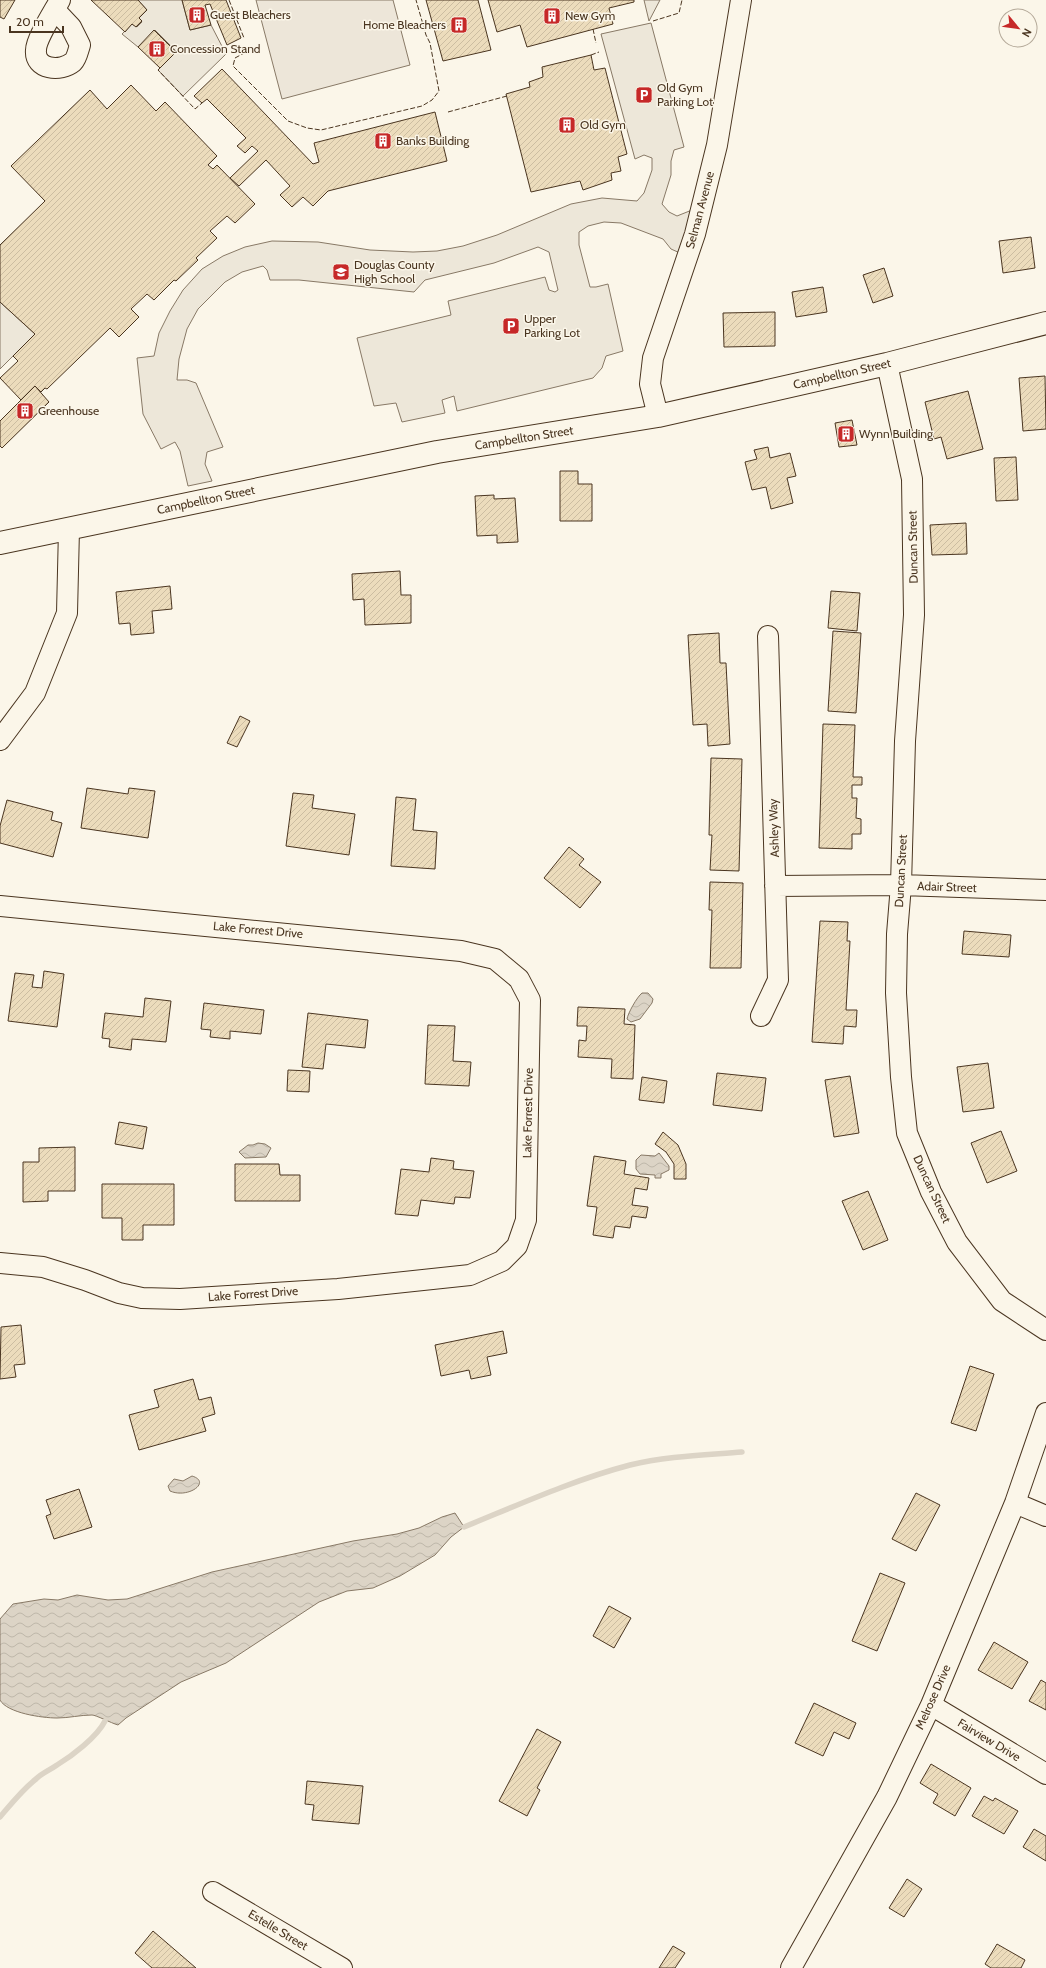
<svg xmlns="http://www.w3.org/2000/svg" width="1046" height="1968" viewBox="0 0 1046 1968" font-family="Cabin,sans-serif">
<style>
.pitch{fill:#ede6d9;stroke:#887966}
.parking{fill:#ede7d9;stroke:#887966}
.water{fill:url(#water-waves);stroke:#887966}
.lines{fill:none;stroke-linecap:round;stroke-linejoin:round}
.stream{stroke:#dcd4c6;stroke-width:5.5}
.building{fill:url(#building-hatch);stroke:#4a3520}
.minor-casing{stroke:#4a3520;stroke-width:22}
.major-casing{stroke:#4a3520;stroke-width:24}
.minor{stroke:#fbf6e9;stroke-width:20}
.major{stroke:#fbf6e9;stroke-width:22}
.fence{stroke:#4a3520;stroke-width:1;stroke-dasharray:5 2;stroke-linecap:butt}
.labels{text-anchor:middle;stroke-width:3;stroke-linejoin:round;paint-order:stroke}
.poi-label{font-size:12px;fill:#4a3520;stroke:#fbf6e9;text-anchor:start}
.street-label{font-size:12px;fill:#4a3520;stroke:#fbf6e9}
</style>
<defs>
<pattern id="water-waves" width="16" height="10" patternUnits="userSpaceOnUse"><rect width="16" height="10" fill="#dcd4c6"/><path d="M0 5q4-4 8 0t8 0" fill="none" stroke="#beb7aa"/></pattern>
<pattern id="building-hatch" width="6" height="6" patternUnits="userSpaceOnUse"><rect width="6" height="6" fill="#ecdcbc"/><path d="M-1 1l2-2M0 6l6-6M5 7l2-2" fill="none" stroke="#ccbda1"/></pattern>
</defs>
<rect width="100%" height="100%" fill="#fbf6e9"/>
<path class="pitch" d="M 256,0 L 393,0 L 410,65 L 282,99 Z"/>
<path class="parking" d="M 138,0 L 182,0 L 190,30 L 211,25 L 226,54 L 183,96 L 158,70 L 176,51 L 155,30 L 138,47 L 122,34 L 132,24 L 137,27 L 142,22 L 139,18 L 147,10 Z
M 644,0 L 660,0 L 649,21 Z
M 651,23 L 684,147 L 674,150 L 671,161 L 671,175 L 662,204 L 669,212 L 677,216 L 692,210 L 680,253 L 671,249 L 663,239 L 621,223 L 604,222 L 588,226 L 579,232 L 579,245 L 590,287 L 596,287 L 608,284 L 623,351 L 606,356 L 602,368 L 593,378 L 457,411 L 454,396 L 442,400 L 445,413 L 402,422 L 396,403 L 374,406 L 357,338 L 451,315 L 448,301 L 545,277 L 549,290 L 555,292 L 558,290 L 549,252 L 538,247 L 494,263 L 425,280 L 414,292 L 299,280 L 270,280 L 267,270 L 263,266 L 242,272 L 225,282 L 198,309 L 187,329 L 179,359 L 177,380 L 187,380 L 196,383 L 223,447 L 207,452 L 205,464 L 212,481 L 188,486 L 180,451 L 175,442 L 161,449 L 143,414 L 137,358 L 154,356 L 159,333 L 170,311 L 183,290 L 202,269 L 223,256 L 245,247 L 272,241 L 318,242 L 370,250 L 413,252 L 437,251 L 463,246 L 497,235 L 571,204 L 602,198 L 637,201 L 644,193 L 652,170 L 652,158 L 644,155 L 635,159 L 601,34 Z
M 0,302 L 35,334 L 0,369 Z"/>
<path class="water" d="M 642,993 L 648,993 L 653,999 L 652,1003 L 640,1019 L 631,1022 L 627,1019 C 628,1013 637,997 642,993 Z
M 258,1143 L 265,1144 L 271,1148 L 266,1157 L 245,1158 L 239,1152 L 248,1145 L 253,1145 Z
M 659,1153 L 669,1166 L 669,1170 L 661,1174 L 661,1178 L 655,1178 L 655,1175 L 640,1174 L 636,1169 L 636,1160 L 641,1155 L 655,1156 Z
M 192,1476 C 212,1482 188,1499 170,1491 L 168,1486 L 174,1479 L 183,1481 Z
M 455,1513 L 464,1527 L 451,1537 L 435,1555 L 400,1576 L 373,1588 L 347,1591 L 319,1602 L 226,1663 L 181,1682 L 126,1718 L 118,1725 C 111,1723 96,1715 92,1715 C 80,1715 69,1718 57,1718 C 42,1718 7,1713 0,1700 L 0,1619 L 13,1604 L 44,1599 L 58,1600 L 77,1595 L 108,1600 L 127,1599 L 212,1572 L 353,1541 L 397,1534 L 419,1528 L 442,1517 Z"/>
<g class="lines">
<path class="stream" d="M 464,1527 C 518,1505 573,1480 630,1465 C 666,1456 705,1455 742,1452
M 0,1817 C 11,1804 22,1790 36,1779 C 42,1773 50,1770 57,1765 C 72,1756 97,1737 105,1721"/>
</g>
<path class="building" d="M 0,0 L 15,0 L 4,19 L 0,17 Z
M 91,0 L 138,0 L 147,10 L 139,18 L 142,21 L 136,27 L 132,24 L 125,32 Z
M 182,0 L 226,0 L 241,38 L 227,45 L 210,4 L 205,5 L 211,25 L 190,30 Z
M 426,0 L 478,0 L 491,50 L 443,61 Z
M 488,0 L 634,0 L 634,2 L 609,8 L 613,24 L 527,47 L 520,25 L 497,32 Z
M 154,30 L 176,52 L 160,68 L 138,47 Z
M 591,55 L 594,70 L 605,68 L 627,154 L 618,157 L 621,171 L 611,173 L 612,180 L 583,190 L 580,181 L 531,192 L 506,94 L 530,87 L 529,82 L 543,77 L 542,67 Z
M 222,69 L 313,164 L 319,162 L 314,143 L 435,112 L 447,161 L 328,191 L 313,206 L 303,197 L 292,207 L 280,195 L 290,186 L 266,160 L 239,186 L 230,178 L 258,151 L 252,146 L 245,153 L 237,146 L 246,138 L 207,99 L 202,103 L 194,96 Z
M 131,85 L 156,111 L 165,102 L 217,156 L 208,165 L 213,169 L 217,165 L 255,204 L 235,223 L 227,216 L 210,231 L 217,238 L 196,258 L 198,260 L 176,281 L 174,280 L 154,300 L 147,294 L 131,309 L 139,317 L 119,337 L 110,328 L 47,389 L 45,388 L 41,392 L 35,386 L 21,400 L 0,378 L 18,361 L 13,356 L 35,334 L 0,302 L 0,245 L 45,201 L 11,166 L 90,90 L 107,109 Z
M 1031,237 L 1035,268 L 1003,273 L 999,241 Z
M 884,268 L 893,296 L 873,303 L 863,275 Z
M 823,287 L 827,312 L 796,317 L 792,292 Z
M 775,312 L 775,346 L 724,347 L 723,313 Z
M 1045,376 L 1046,429 L 1023,431 L 1019,378 Z
M 35,386 L 49,402 L 2,448 L 0,446 L 0,421 Z
M 968,391 L 983,449 L 947,459 L 941,437 L 934,439 L 925,402 Z
M 852,420 L 857,445 L 839,447 L 835,423 Z
M 768,447 L 770,458 L 790,453 L 796,476 L 787,478 L 793,503 L 771,509 L 766,487 L 752,490 L 745,462 L 757,459 L 754,450 Z
M 1016,457 L 1018,500 L 996,501 L 994,458 Z
M 560,471 L 578,471 L 578,484 L 592,484 L 592,521 L 560,521 Z
M 494,495 L 494,499 L 515,498 L 518,542 L 497,543 L 497,535 L 477,536 L 475,496 Z
M 966,523 L 967,554 L 932,555 L 930,525 Z
M 400,571 L 401,595 L 411,595 L 411,623 L 365,625 L 364,599 L 353,600 L 352,574 Z
M 170,586 L 172,609 L 152,611 L 154,633 L 131,635 L 130,623 L 119,624 L 116,592 Z
M 831,591 L 860,593 L 857,631 L 828,628 Z
M 833,631 L 861,633 L 856,713 L 828,711 Z
M 719,633 L 720,663 L 726,663 L 730,744 L 708,746 L 707,724 L 693,725 L 688,635 Z
M 240,716 L 250,721 L 237,747 L 227,743 Z
M 823,724 L 855,725 L 853,777 L 862,777 L 862,785 L 852,785 L 852,798 L 857,798 L 856,818 L 861,819 L 861,834 L 852,834 L 852,849 L 819,848 Z
M 711,758 L 742,759 L 739,871 L 710,870 L 712,835 L 709,835 Z
M 87,788 L 128,794 L 129,788 L 155,791 L 148,838 L 81,828 Z
M 293,793 L 314,795 L 312,808 L 355,814 L 349,855 L 286,846 Z
M 396,797 L 416,799 L 413,830 L 437,832 L 435,869 L 391,866 Z
M 7,800 L 53,812 L 51,820 L 62,823 L 53,857 L 0,843 L 0,826 Z
M 569,847 L 584,859 L 579,865 L 601,882 L 580,908 L 544,878 Z
M 710,882 L 743,883 L 741,968 L 710,968 L 712,910 L 709,910 Z
M 820,921 L 848,922 L 847,941 L 850,941 L 846,1010 L 857,1010 L 856,1027 L 844,1026 L 843,1044 L 812,1042 Z
M 964,931 L 1011,935 L 1009,957 L 962,954 Z
M 44,971 L 64,974 L 57,1027 L 8,1021 L 15,973 L 34,975 L 32,987 L 42,988 Z
M 145,998 L 171,1001 L 166,1042 L 132,1039 L 131,1050 L 109,1047 L 110,1039 L 102,1038 L 105,1013 L 143,1017 Z
M 204,1003 L 264,1010 L 261,1034 L 230,1031 L 230,1039 L 210,1037 L 211,1030 L 201,1029 Z
M 578,1007 L 625,1009 L 624,1024 L 635,1025 L 633,1079 L 611,1078 L 612,1059 L 578,1057 L 579,1040 L 586,1041 L 587,1026 L 577,1026 Z
M 308,1013 L 368,1020 L 365,1048 L 326,1044 L 323,1069 L 302,1067 Z
M 428,1025 L 455,1026 L 453,1061 L 471,1062 L 469,1086 L 425,1084 Z
M 988,1063 L 994,1108 L 963,1112 L 957,1067 Z
M 288,1070 L 310,1071 L 309,1092 L 287,1091 Z
M 717,1073 L 766,1078 L 762,1111 L 713,1105 Z
M 850,1076 L 859,1133 L 834,1137 L 825,1080 Z
M 642,1077 L 667,1081 L 664,1103 L 639,1100 Z
M 119,1122 L 147,1127 L 143,1149 L 115,1144 Z
M 1001,1131 L 1017,1171 L 987,1183 L 971,1143 Z
M 663,1132 L 678,1145 L 686,1164 L 686,1179 L 674,1179 L 674,1164 L 666,1152 L 655,1144 Z
M 75,1147 L 75,1191 L 48,1191 L 48,1201 L 23,1202 L 23,1162 L 39,1162 L 39,1148 Z
M 594,1156 L 626,1161 L 624,1174 L 649,1178 L 647,1190 L 635,1188 L 632,1205 L 648,1207 L 646,1218 L 632,1216 L 630,1228 L 615,1226 L 613,1238 L 593,1235 L 597,1207 L 587,1206 Z
M 431,1158 L 454,1161 L 453,1169 L 474,1171 L 470,1198 L 455,1197 L 454,1204 L 421,1200 L 418,1216 L 395,1214 L 401,1169 L 429,1172 Z
M 235,1164 L 279,1164 L 280,1175 L 300,1175 L 300,1201 L 235,1201 Z
M 102,1184 L 174,1184 L 174,1225 L 143,1225 L 143,1240 L 122,1240 L 122,1218 L 102,1218 Z
M 868,1191 L 888,1240 L 863,1250 L 842,1201 Z
M 21,1325 L 25,1364 L 14,1365 L 16,1377 L 0,1379 L 1,1327 Z
M 503,1331 L 507,1353 L 487,1357 L 491,1375 L 471,1379 L 469,1370 L 441,1376 L 435,1345 Z
M 970,1366 L 994,1374 L 976,1431 L 951,1423 Z
M 193,1379 L 199,1400 L 211,1397 L 215,1414 L 202,1418 L 206,1431 L 139,1450 L 129,1415 L 159,1407 L 154,1390 Z
M 79,1489 L 92,1527 L 54,1539 L 46,1516 L 51,1514 L 46,1500 Z
M 916,1493 L 940,1505 L 916,1551 L 892,1539 Z
M 880,1573 L 905,1583 L 877,1651 L 852,1641 Z
M 609,1606 L 631,1618 L 614,1648 L 593,1636 Z
M 994,1642 L 1028,1662 L 1012,1689 L 978,1670 Z
M 1041,1680 L 1046,1683 L 1046,1710 L 1029,1701 Z
M 814,1703 L 856,1723 L 849,1739 L 834,1732 L 823,1756 L 795,1743 Z
M 537,1729 L 561,1742 L 537,1788 L 540,1790 L 527,1816 L 499,1801 Z
M 931,1764 L 971,1788 L 955,1816 L 933,1803 L 938,1794 L 920,1783 Z
M 307,1781 L 363,1786 L 359,1824 L 312,1820 L 314,1805 L 305,1804 Z
M 984,1796 L 993,1801 L 995,1798 L 1018,1811 L 1004,1834 L 972,1816 Z
M 1034,1829 L 1046,1836 L 1046,1861 L 1023,1847 Z
M 907,1879 L 922,1889 L 904,1917 L 889,1908 Z
M 153,1931 L 196,1968 L 152,1968 L 135,1953 Z
M 997,1944 L 1025,1960 L 1021,1968 L 991,1968 L 985,1964 Z
M 673,1946 L 685,1953 L 675,1968 L 659,1968 Z"/>
<g class="lines">
<g class="minor-casing">
<path id="minor" d="M 55,10 L 71,27 L 80,45 C 78,51 77,58 73,62 C 61,72 34,70 36,50 C 36,39 54,11 60,0
M 887,364 L 912,479 L 914,615 L 905,741 L 901,885 L 897,934 L 896,993 L 901,1077 L 907,1133 L 931,1192 L 957,1242 L 1002,1301 L 1046,1330
M 658,416 L 650,384 L 653,358 L 695,234 L 717,145 L 741,0
M 0,740 L 35,693 L 67,613 L 69,529
M 775,886 L 901,885 L 1046,890
M 0,906 L 461,951 L 495,959 L 519,979 L 530,1000 L 526,1220 L 517,1246 L 502,1261 L 470,1275 L 338,1289 L 180,1299 L 142,1298 L 119,1293 L 85,1280 L 43,1267 L 0,1263
M 761,1016 L 778,980 L 768,636
M 1015,1503 L 1046,1516
M 931,1705 L 1046,1774
M 213,1892 L 342,1968
M 791,1968 L 887,1797 L 931,1705 L 1015,1503 L 1046,1413"/>
</g>
<g class="major-casing">
<path id="major" d="M 0,543 L 437,452 L 658,416 L 887,364 L 1046,323"/>
</g>
<use href="#minor" class="minor"/>
<use href="#major" class="major"/>
<path class="fence" d="M 229,0 L 244,38
M 653,21 L 679,13 L 682,0
M 593,29 L 596,43
M 247,47 L 248,51 L 235,58 L 233,66 L 288,121 L 307,128 L 321,130 L 422,106 L 432,100 L 439,91 L 430,43 L 426,35 L 416,0
M 591,55 L 599,52
M 160,68 L 158,70 L 195,109 L 202,103
M 448,112 L 507,96"/>
</g>
<defs>
<g id="building-square" transform="scale(0.9)"><rect x="-9" y="-9" width="18" height="18" rx="4" fill="#c62828" stroke="#fbf6e9"/><path d="M-4-6H4V6H1V3H-1V6H-4ZM-2.5-4.3h1.7v1.8h-1.7ZM.8-4.3h1.7v1.8H.8ZM-2.5-1h1.7V.8h-1.7ZM.8-1h1.7V.8H.8Z" fill="#fff"/></g>
<g id="parking-square" transform="scale(0.9)"><rect x="-9" y="-9" width="18" height="18" rx="4" fill="#c62828" stroke="#fbf6e9"/><path d="M-3.5-5.5H1a3.5 3.5 0 0 1 0 7H-1V5.5H-3.5ZM-1-3.4V-.6H.8a1.4 1.4 0 0 0 0-2.8Z" fill="#fff"/></g>
<g id="school-square" transform="scale(0.9)"><rect x="-9" y="-9" width="18" height="18" rx="4" fill="#c62828" stroke="#fbf6e9"/><path d="M0-5L7-2L0 1L-7-2ZM-4 1L0 2.5L4 1V4Q0 6-4 4Z" fill="#fff"/></g>
</defs>
<g fill-rule="evenodd">
<use href="#building-square" x="197" y="15"/>
<use href="#building-square" x="552" y="16"/>
<use href="#building-square" x="459" y="25"/>
<use href="#building-square" x="157" y="49"/>
<use href="#parking-square" x="644" y="95"/>
<use href="#building-square" x="567" y="125"/>
<use href="#building-square" x="383" y="141"/>
<use href="#school-square" x="341" y="272"/>
<use href="#parking-square" x="511" y="326"/>
<use href="#building-square" x="25" y="411"/>
<use href="#building-square" x="846" y="434"/>
</g>
<g class="labels">
<g class="poi-label">
<text x="210" y="19">Guest Bleachers</text>
<text x="565" y="20">New Gym</text>
<text x="446" y="29" text-anchor="end">Home Bleachers</text>
<text x="170" y="53">Concession Stand</text>
<text x="657" y="92">Old Gym<tspan x="657" dy="14">Parking Lot</tspan></text>
<text x="580" y="129">Old Gym</text>
<text x="396" y="145">Banks Building</text>
<text x="354" y="269">Douglas County<tspan x="354" dy="14">High School</tspan></text>
<text x="524" y="323">Upper<tspan x="524" dy="14">Parking Lot</tspan></text>
<text x="38" y="415">Greenhouse</text>
<text x="859" y="438">Wynn Building</text>
</g>
<g class="street-label">
<text transform="translate(700 210) rotate(-75)" y="4">Selman Avenue</text>
<text transform="translate(842 374) rotate(-13)" y="4">Campbellton Street</text>
<text transform="translate(524 438) rotate(-9)" y="4">Campbellton Street</text>
<text transform="translate(206 500) rotate(-12)" y="4">Campbellton Street</text>
<text transform="translate(913 547) rotate(-91)" y="4">Duncan Street</text>
<text transform="translate(774 828) rotate(-92)" y="4">Ashley Way</text>
<text transform="translate(901 871) rotate(-87)" y="4">Duncan Street</text>
<text transform="translate(947 887) rotate(2)" y="4">Adair Street</text>
<text transform="translate(258 930) rotate(5)" y="4">Lake Forrest Drive</text>
<text transform="translate(528 1113) rotate(-89)" y="4">Lake Forrest Drive</text>
<text transform="translate(932 1189) rotate(65)" y="4">Duncan Street</text>
<text transform="translate(253 1294) rotate(-4)" y="4">Lake Forrest Drive</text>
<text transform="translate(933 1697) rotate(-66)" y="4">Melrose Drive</text>
<text transform="translate(989 1740) rotate(31)" y="4">Fairview Drive</text>
<text transform="translate(278 1930) rotate(31)" y="4">Estelle Street</text>
</g>
</g>
<g transform="translate(1018 28) rotate(119)"><circle r="19" fill="#fbf6e9" stroke="#b4a999"/>
<path d="M0-3L7 15L0 10L-7 15Z" fill="#c62828"/>
<text y="-6" font-size="11" font-weight="bold" text-anchor="middle" fill="#4a3520">N</text>
</g>
<path d="M10 26v6h53v-6" fill="none" stroke="#4a3520" stroke-width="2"/>
<text x="16" y="26" font-size="12" fill="#4a3520" stroke="#fbf6e9" stroke-width="3" paint-order="stroke">20 m</text>
</svg>
